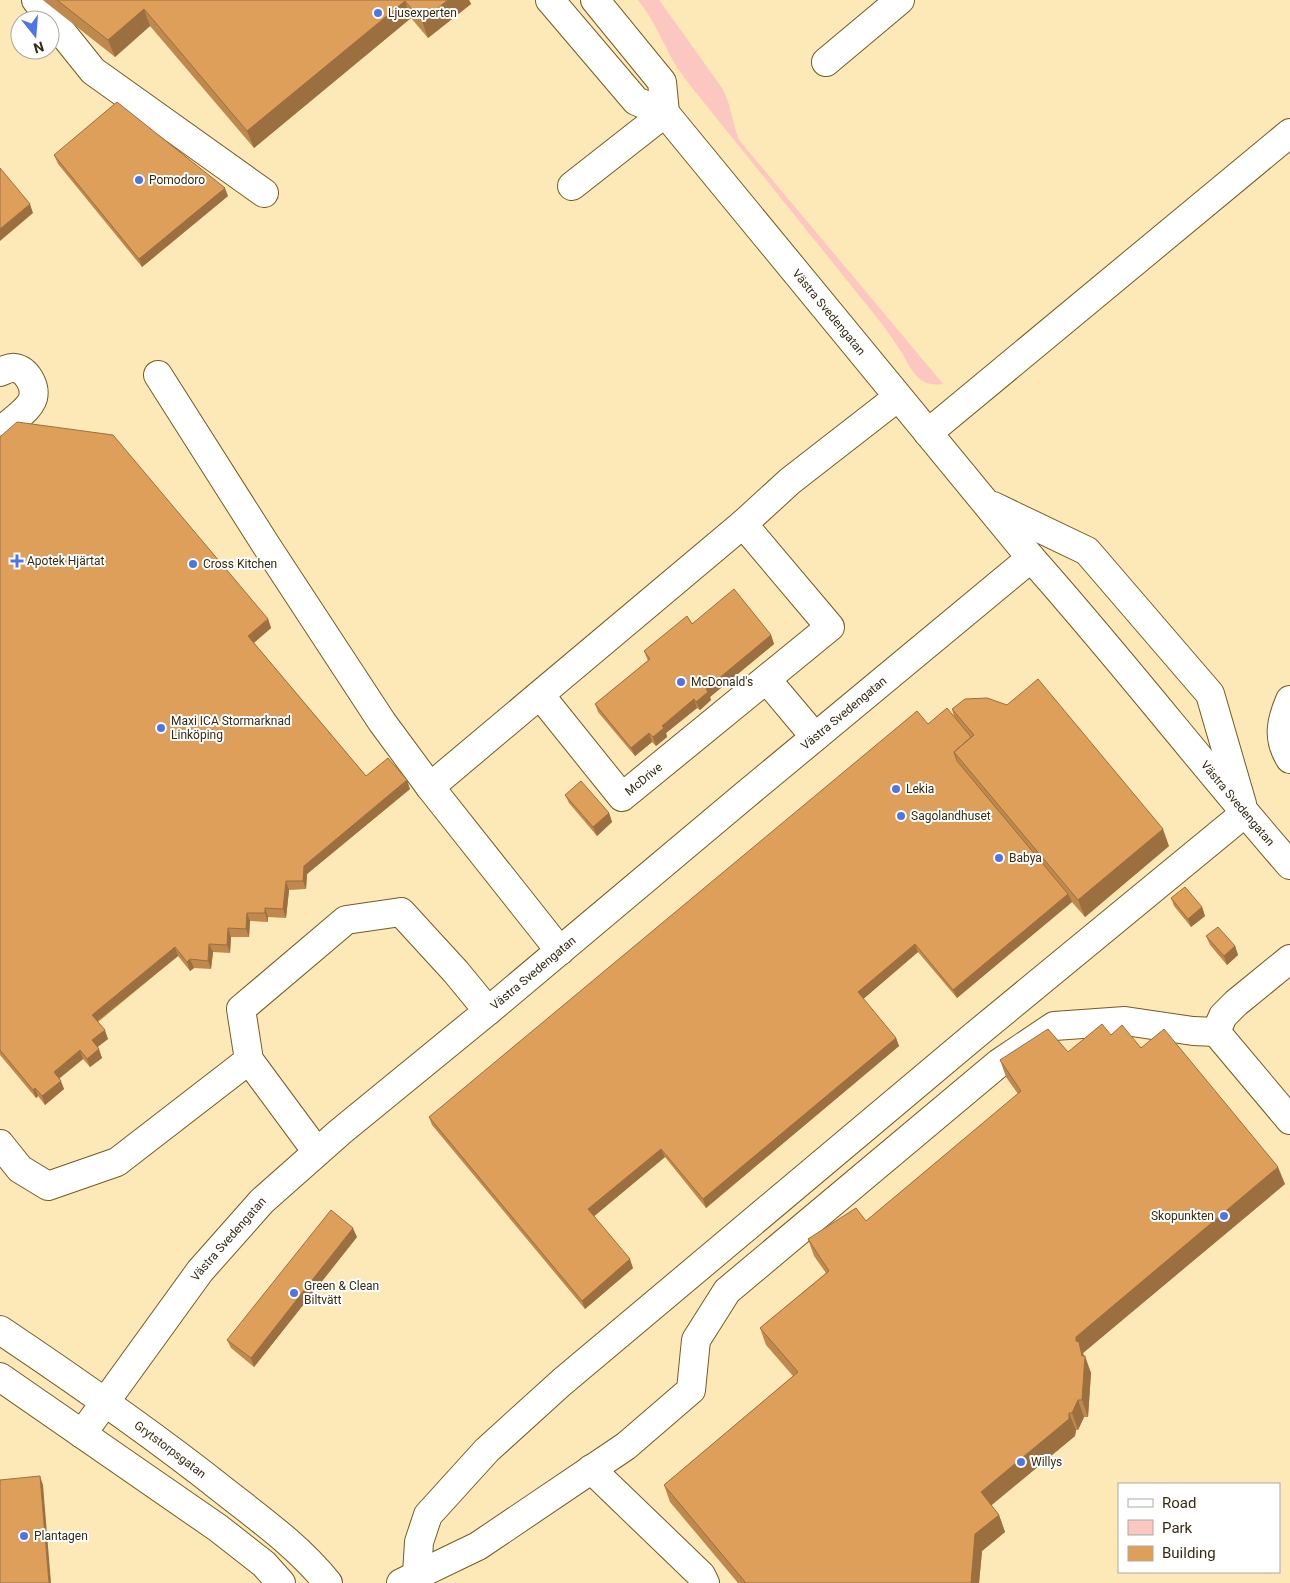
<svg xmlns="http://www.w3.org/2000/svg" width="1290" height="1583" viewBox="0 0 1290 1583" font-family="Roboto,sans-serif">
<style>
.green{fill:#fbc7c0}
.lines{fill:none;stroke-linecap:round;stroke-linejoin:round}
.minor-casing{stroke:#745c22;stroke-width:30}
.minor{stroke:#fff;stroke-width:28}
.wall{fill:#bf894d}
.shaded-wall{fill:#9b6f3f}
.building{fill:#de9f5a;stroke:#9b6f3f}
.poi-dot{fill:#4e75e8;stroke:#fff;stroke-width:2}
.labels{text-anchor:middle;stroke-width:4;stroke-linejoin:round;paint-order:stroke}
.poi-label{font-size:12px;fill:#352b13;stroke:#fff;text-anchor:start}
.street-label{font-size:12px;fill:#352b13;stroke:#fff}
</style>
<rect width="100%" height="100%" fill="#fde8b8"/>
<path class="green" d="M 638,0 L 659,0 L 722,88 C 731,104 732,123 739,140 L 943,384 C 917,388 912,369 900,350 C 894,341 888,332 882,324 L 689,84 C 684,77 678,69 673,61 C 662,40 653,19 638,0 Z"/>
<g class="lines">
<g class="minor-casing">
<g id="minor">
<path d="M 36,0 L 93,71 L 264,193"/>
<path id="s1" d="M 550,0 L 636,101 L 665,113 L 1031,558 C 1120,658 1202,764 1290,865"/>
<path d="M 595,0 L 662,82 L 665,113"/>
<path d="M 826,62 L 900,0"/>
<path d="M 572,186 L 665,113"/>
<path d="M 0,372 C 5,370 10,367 15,368 C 27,370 36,386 33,398 C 30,409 9,424 0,431"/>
<path d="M 158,375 L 266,545 L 382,722 L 430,787 L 560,951"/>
<path d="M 928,433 L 1290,133"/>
<path d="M 993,506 L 1087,551 L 1210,694 L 1242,804"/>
<path d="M 767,680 L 815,737"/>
<path id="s2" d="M 540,695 L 622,797 L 830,627 L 743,524"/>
<path d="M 1290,700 C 1281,721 1277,738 1290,759"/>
<path d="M 430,787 L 743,524 L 790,481 L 898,397"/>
<path d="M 1216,1032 L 1223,1016 L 1236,1003 L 1290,959"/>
<path d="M 0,1144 L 20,1169 L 48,1186 L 117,1162 L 249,1060"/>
<path d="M 317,1152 L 249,1060 L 241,1009 L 346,920 L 401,912 L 456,972 L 488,1011"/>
<path id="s3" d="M 0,1330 C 76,1381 151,1433 223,1490 C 261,1520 297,1545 328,1583"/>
<path d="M 0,1377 L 218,1528 L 264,1564 L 281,1583"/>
<path id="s4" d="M 82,1434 L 200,1271 L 262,1201 L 340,1132 L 488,1011 L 744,796 L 1031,558"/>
<path d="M 591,1469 L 701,1575 L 705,1583"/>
<path d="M 417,1574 L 419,1542 L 428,1515 L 487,1450 L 562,1382 L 974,1036 L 1245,813"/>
<path d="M 401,1583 L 478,1546 L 626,1446 L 691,1390 L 696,1340 L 727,1291 L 999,1063 L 1054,1026 L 1125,1021 L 1193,1031 L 1216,1032 L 1290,1120"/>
</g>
</g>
<use href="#minor" class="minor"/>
</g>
<path class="wall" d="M 43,0 L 469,0 L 471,4 L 428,38 L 411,18 L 254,148 L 150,26 L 115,57 L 44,1 Z
M 54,155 L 228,196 L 142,267 L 58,164 Z
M 0,436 L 268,619 L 271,628 L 254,643 L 366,776 L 410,789 L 307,874 L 306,889 L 289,890 L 286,918 L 268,917 L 268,922 L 250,921 L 249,937 L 231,937 L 230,953 L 213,952 L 211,969 L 194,968 L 190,971 L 178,956 L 98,1022 L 108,1039 L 97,1047 L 102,1058 L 90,1067 L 83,1059 L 59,1079 L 64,1089 L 45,1105 L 38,1096 L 36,1098 L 0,1055 Z
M 692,624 L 771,635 L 774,644 L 710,697 L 711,700 L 700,710 L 697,708 L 666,733 L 667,737 L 656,746 L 652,742 L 635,756 L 598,712 L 595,704 L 648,661 L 644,651 Z
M 952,709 L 1169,846 L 1085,917 L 1071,901 L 1072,902 L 957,998 L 918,952 L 863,999 L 896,1038 L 899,1046 L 706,1208 L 665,1157 L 594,1216 L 633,1268 L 585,1309 L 432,1125 L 429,1117 L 928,724 L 954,717 Z
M 565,795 L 609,813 L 612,822 L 597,836 L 569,803 Z
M 1171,898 L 1202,907 L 1205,916 L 1191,927 L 1174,906 Z
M 1206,936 L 1235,946 L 1238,955 L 1227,965 L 1210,945 Z
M 1111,1035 L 1141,1048 L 1285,1184 L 1083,1353 L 1091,1373 L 1088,1417 L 1084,1417 L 1078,1430 L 1076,1430 L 1075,1436 L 991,1505 L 999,1515 L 1005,1532 L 982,1551 L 979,1583 L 738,1583 L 670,1502 L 664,1485 L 793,1376 L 766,1345 L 760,1328 L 826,1273 L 814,1256 L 808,1239 L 866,1221 L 1018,1094 L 1006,1077 L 1000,1060 L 1068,1052 Z
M 357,1237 L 254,1367 L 231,1348 L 227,1340 Z"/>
<path class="shaded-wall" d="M 448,0 L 469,0 L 471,4 L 428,38 L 422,21 Z
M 405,1 L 411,18 L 254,148 L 247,131 Z
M 144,9 L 150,26 L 115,57 L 108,40 Z
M 225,188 L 228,196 L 142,267 L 139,259 Z
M 30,204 L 33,213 L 0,241 L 0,229 Z
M 268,619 L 271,628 L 251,645 L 248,636 Z
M 771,635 L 774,644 L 710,697 L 711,700 L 700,710 L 696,702 L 706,689 Z
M 694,699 L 697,708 L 666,733 L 667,737 L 656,746 L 653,737 L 662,726 Z
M 649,733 L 652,742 L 635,756 L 631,748 Z
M 407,780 L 410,789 L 307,874 L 306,889 L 303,881 L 304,866 Z
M 609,813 L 612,822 L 597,836 L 593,827 Z
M 1163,829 L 1169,846 L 1085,917 L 1078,900 Z
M 286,881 L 289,890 L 286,918 L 283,909 Z
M 1068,894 L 1072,902 L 957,998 L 953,990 Z
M 1202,907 L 1205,916 L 1191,927 L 1188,919 Z
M 265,908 L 268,917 L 268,922 L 265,913 Z
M 247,913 L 250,921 L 249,937 L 246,929 Z
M 228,928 L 231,937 L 230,953 L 227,945 Z
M 209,944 L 213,952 L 211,969 L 208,961 Z
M 915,944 L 918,952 L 861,1001 L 858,992 Z
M 1235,946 L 1238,955 L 1227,965 L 1224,956 Z
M 175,947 L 178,956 L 95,1023 L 92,1015 Z
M 190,959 L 194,968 L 190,971 L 187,962 Z
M 105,1030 L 108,1039 L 95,1049 L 92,1040 Z
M 896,1038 L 899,1046 L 706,1208 L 703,1199 Z
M 99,1049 L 102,1058 L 90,1067 L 87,1059 Z
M 80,1050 L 83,1059 L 57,1080 L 54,1072 Z
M 61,1081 L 64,1089 L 45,1105 L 42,1096 Z
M 35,1088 L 38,1096 L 36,1098 L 33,1090 Z
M 661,1149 L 665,1157 L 592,1218 L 588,1209 Z
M 1278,1167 L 1285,1184 L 1083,1353 L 1085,1360 L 1085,1356 L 1091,1373 L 1088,1417 L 1082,1400 L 1076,1341 L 1076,1337 Z
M 353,1228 L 357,1237 L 254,1367 L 251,1358 Z
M 630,1259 L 633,1268 L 585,1309 L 582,1301 Z
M 1078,1400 L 1084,1417 L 1078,1430 L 1072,1413 Z
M 1069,1413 L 1076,1430 L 1075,1436 L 987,1509 L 981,1492 Z
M 40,1476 L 43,1485 L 51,1583 L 49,1583 Z
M 999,1515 L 1005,1532 L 982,1551 L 979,1583 L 971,1583 L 975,1534 Z"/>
<path class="building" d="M 57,0 L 448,0 L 422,21 L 405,1 L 247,131 L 144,9 L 108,40 Z
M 117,102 L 225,188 L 139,259 L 54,155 Z
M 0,168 L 30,204 L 0,229 Z
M 17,422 L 113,435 L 268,619 L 248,636 L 366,776 L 388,758 L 407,780 L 304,866 L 303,881 L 286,881 L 283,909 L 265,908 L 265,913 L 247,913 L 246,929 L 228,928 L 227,945 L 209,944 L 208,961 L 190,959 L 187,962 L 175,947 L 92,1015 L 105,1030 L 92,1040 L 99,1049 L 87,1059 L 80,1050 L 54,1072 L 61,1081 L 42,1096 L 35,1088 L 33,1090 L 0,1050 L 0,436 L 1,436 Z
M 734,589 L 771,635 L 706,689 L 708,692 L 696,702 L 694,699 L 662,726 L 664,728 L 653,737 L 649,733 L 631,748 L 595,704 L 650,659 L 644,651 L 687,616 L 692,624 Z
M 1038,679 L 1163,829 L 1078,900 L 954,752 L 974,735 L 952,709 L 965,699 L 987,698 L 1007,705 Z
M 947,708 L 971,737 L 954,752 L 957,761 L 1068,894 L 953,990 L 915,944 L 858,992 L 896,1038 L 703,1199 L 661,1149 L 588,1209 L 630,1259 L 582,1301 L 429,1117 L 917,711 L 928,724 Z
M 581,781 L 609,813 L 593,827 L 565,795 Z
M 1185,887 L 1202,907 L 1188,919 L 1171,898 Z
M 1218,927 L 1235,946 L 1224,956 L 1206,936 Z
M 1102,1024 L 1111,1035 L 1122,1025 L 1141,1048 L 1164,1029 L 1278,1167 L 1076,1337 L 1076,1341 L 1079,1342 L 1082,1356 L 1085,1356 L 1082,1400 L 1078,1400 L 1072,1413 L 1069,1413 L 1069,1419 L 981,1492 L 999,1515 L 975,1534 L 971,1583 L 746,1583 L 664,1485 L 798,1372 L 760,1328 L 829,1271 L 808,1239 L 856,1208 L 866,1221 L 1021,1091 L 1000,1060 L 1048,1029 L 1068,1052 Z
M 331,1210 L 353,1228 L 251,1358 L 227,1340 Z
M 40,1476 L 49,1583 L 0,1583 L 0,1480 Z"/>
<g class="poi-dot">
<circle cx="378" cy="13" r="5"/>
<circle cx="139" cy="180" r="5"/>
<path d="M14.5 553.5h5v5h5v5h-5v5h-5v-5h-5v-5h5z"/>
<circle cx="193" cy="564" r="5"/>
<circle cx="681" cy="682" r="5"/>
<circle cx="161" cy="728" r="5"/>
<circle cx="896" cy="789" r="5"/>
<circle cx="901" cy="816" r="5"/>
<circle cx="999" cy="858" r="5"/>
<circle cx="1224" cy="1216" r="5"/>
<circle cx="294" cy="1293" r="5"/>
<circle cx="1021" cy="1462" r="5"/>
<circle cx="24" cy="1536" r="5"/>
</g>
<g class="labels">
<g class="poi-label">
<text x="388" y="17">Ljusexperten</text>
<text x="149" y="184">Pomodoro</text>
<text x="27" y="565">Apotek Hjärtat</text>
<text x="203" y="568">Cross Kitchen</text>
<text x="691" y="686">McDonald's</text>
<text x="171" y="725">Maxi ICA Stormarknad<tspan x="171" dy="14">Linköping</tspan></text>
<text x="906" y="793">Lekia</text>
<text x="911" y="820">Sagolandhuset</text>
<text x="1009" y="862">Babya</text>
<text x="1214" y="1220" text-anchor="end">Skopunkten</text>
<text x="304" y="1290">Green &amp; Clean<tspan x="304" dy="14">Biltvätt</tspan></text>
<text x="1031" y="1466">Willys</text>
<text x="34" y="1540">Plantagen</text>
</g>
<g class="street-label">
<text dy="4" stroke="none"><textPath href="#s1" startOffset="422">Västra Svedengatan</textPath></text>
<text dy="4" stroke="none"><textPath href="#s4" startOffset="1054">Västra Svedengatan</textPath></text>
<text dy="4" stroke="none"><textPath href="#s2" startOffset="159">McDrive</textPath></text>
<text dy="4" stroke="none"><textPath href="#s1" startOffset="1061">Västra Svedengatan</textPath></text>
<text dy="4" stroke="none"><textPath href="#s4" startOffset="649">Västra Svedengatan</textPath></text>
<text dy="4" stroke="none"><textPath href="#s4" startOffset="244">Västra Svedengatan</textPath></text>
<text dy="4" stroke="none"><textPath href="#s3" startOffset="208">Grytstorpsgatan</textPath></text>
</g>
</g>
<rect x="1118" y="1483" width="162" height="90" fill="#ffffff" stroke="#aeaaa1"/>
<rect x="1128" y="1499" width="25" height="8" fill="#ffffff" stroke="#aeaaa1"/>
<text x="1162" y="1508" font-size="15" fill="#352b13">Road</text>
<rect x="1128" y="1520" width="25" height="15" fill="#fbc7c0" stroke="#aeaaa1"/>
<text x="1162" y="1533" font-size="15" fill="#352b13">Park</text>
<rect x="1128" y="1546" width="25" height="15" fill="#de9f5a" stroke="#aeaaa1"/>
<text x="1162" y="1558" font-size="15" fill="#352b13">Building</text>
<g transform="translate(35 35) rotate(163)"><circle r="24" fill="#ffffff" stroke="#aeaaa1"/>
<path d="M0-4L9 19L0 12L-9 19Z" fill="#4e75e8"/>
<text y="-8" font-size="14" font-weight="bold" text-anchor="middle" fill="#352b13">N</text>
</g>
</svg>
